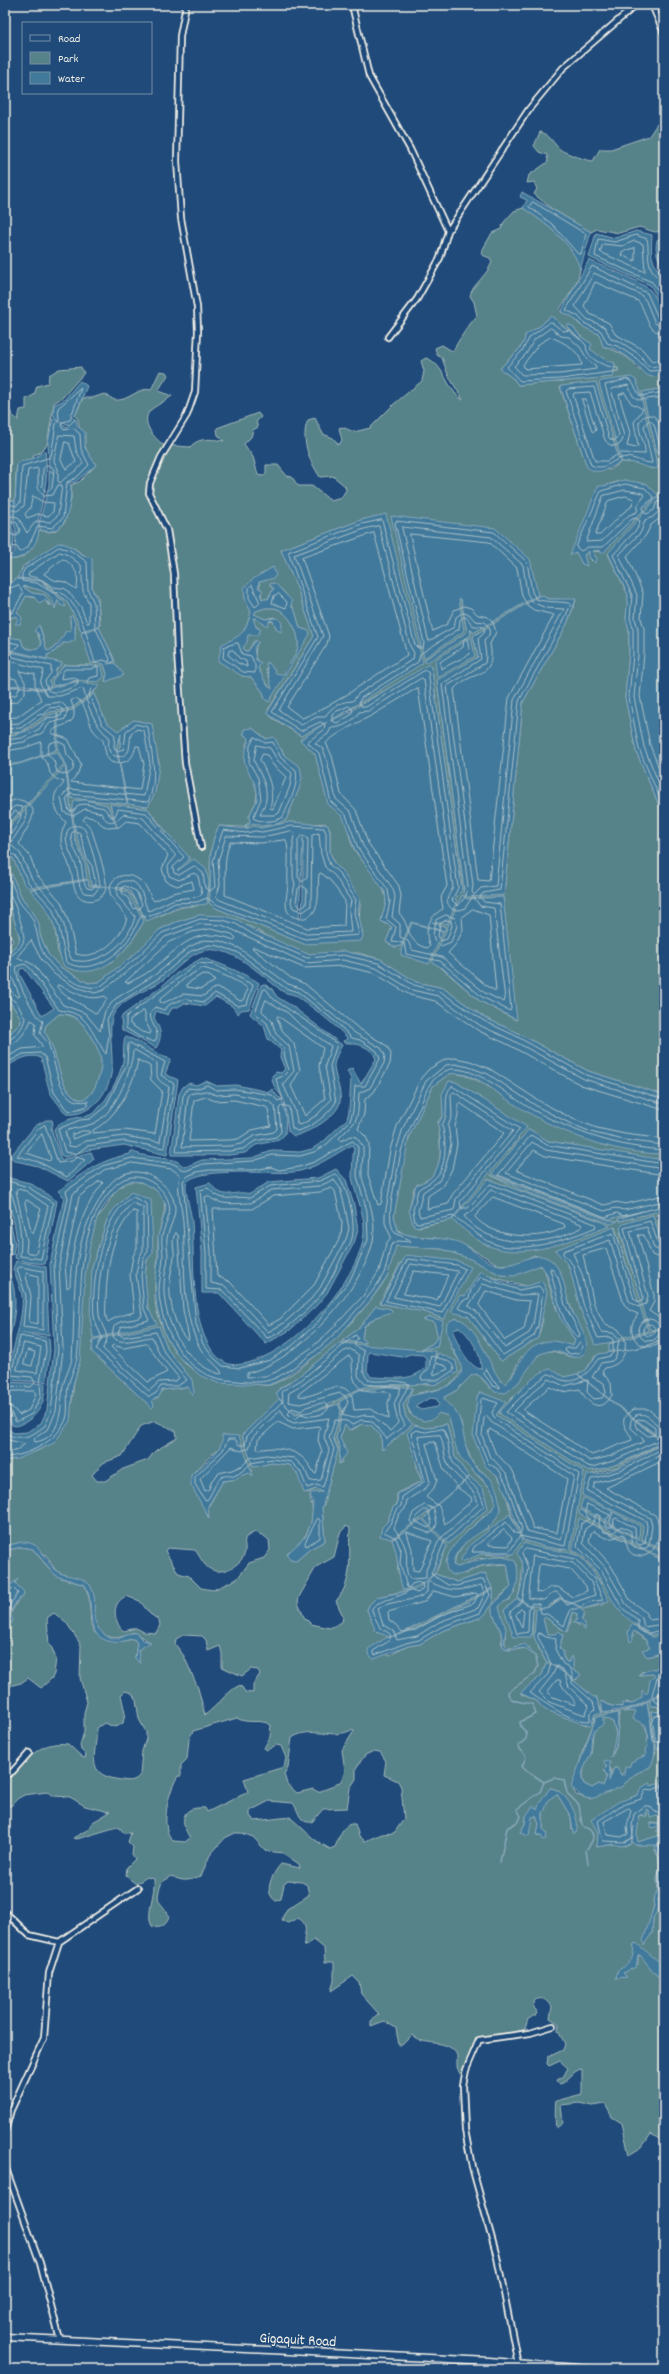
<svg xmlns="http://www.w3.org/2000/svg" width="669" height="2374" viewBox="0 0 669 2374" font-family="Dekko,sans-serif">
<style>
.green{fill:#56828a;stroke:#a5bab9;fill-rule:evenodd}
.water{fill:#41799b;stroke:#89a9ba;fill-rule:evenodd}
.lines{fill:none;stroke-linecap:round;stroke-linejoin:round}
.shore{stroke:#acc1c9;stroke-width:1}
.stream{stroke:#89a9ba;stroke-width:1.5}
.street-casing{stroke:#f4f1e8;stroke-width:8}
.secondary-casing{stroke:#f4f1e8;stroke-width:9}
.street{stroke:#1f4a7a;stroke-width:4.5}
.secondary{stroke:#1f4a7a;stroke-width:6}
.labels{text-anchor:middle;stroke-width:3;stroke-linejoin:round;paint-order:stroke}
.street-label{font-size:15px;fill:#f4f1e8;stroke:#1f4a7a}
</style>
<rect width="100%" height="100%" fill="#1f4a7a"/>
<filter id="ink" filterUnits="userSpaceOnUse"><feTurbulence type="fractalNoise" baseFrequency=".025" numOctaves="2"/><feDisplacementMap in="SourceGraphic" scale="8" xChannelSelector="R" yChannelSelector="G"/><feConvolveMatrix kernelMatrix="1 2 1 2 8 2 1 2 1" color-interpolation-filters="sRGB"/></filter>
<g filter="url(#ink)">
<path class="green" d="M 664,123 L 664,230 C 654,235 649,229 639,227 L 619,233 L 597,229 L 591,232 L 552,209 L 534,194 L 537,189 L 534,182 L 527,183 L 529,175 L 548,162 L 547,155 L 539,152 L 534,146 L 540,132 C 549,133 554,145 561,150 C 565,153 588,161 593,161 L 600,149 L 611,149 L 649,136 L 657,124 Z
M 523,208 C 539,218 580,249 580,269 C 579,282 567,298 560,309 L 562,312 L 573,317 L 580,325 L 599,334 L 603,346 C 616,351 632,357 639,370 L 662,375 L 664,373 L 664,388 L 642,392 L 661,468 L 664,467 L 664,497 L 658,498 L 608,554 L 628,595 L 626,619 L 629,629 L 629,653 L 625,697 L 636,751 L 663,815 L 661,829 L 664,829 L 664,1095 L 588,1071 L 516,1032 L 485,1018 L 443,988 L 416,982 L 380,959 L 358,953 L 308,954 L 280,943 L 251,927 L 199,915 L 176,922 L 159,930 L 134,955 L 99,982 L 88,983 L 60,967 L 48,954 L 40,935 L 34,914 L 22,898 L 5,860 L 5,852 L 13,858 L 19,871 L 47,885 L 67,883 L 85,864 L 75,839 L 65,767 L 16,819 L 5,839 L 7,826 L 39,792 L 45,754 C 37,758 11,770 5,765 L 56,750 L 57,713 C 36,722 30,733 5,736 L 5,733 L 21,732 L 50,712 L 72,708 L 94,692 L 99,685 L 75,682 L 42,690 L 23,687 L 5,687 L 5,686 C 17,686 41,690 51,686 L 49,681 L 55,675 L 56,669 L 62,663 L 5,651 L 5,649 L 47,658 L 47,655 L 54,652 L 75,634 L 75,623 L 72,616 L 70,620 L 71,630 L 64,634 L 63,640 L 49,651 L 47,651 L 40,627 L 36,631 L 42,645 C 35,650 31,651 23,646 L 21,639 L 5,638 L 5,619 L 17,616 L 20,624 L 17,612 L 26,596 L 45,600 L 49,606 L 45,595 L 32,593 L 23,587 L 24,586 C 39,590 51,589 55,608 L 58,600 L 64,602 L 44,583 L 14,582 L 5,586 L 5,561 L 8,559 C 28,562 34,545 39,530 L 49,532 L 55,531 L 65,522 L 71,499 L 71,485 L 79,482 L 96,465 C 87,455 78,432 78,419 L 75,416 L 83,398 L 92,398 L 104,394 C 108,395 111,399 115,400 C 128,402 139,386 151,390 L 160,371 L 166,372 L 168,375 L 158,391 L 172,396 C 167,400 151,408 149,412 C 141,424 155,438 163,445 L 190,447 C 199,437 211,439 224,441 L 218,435 L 217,428 L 258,413 L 261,417 L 256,422 L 258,427 L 253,430 L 251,437 L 244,444 L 253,457 L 258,475 L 263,476 L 266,474 L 266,465 L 278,465 L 287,476 L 292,477 L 298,486 L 312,486 L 331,501 L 341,498 L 346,490 L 345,486 L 333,476 L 320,477 C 309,460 300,439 308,420 L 315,418 L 323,434 L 333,438 L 339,445 L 342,440 L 339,428 L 342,427 L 354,432 L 370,428 L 394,404 L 422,381 L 424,371 L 421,361 L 426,358 C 445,364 446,390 463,400 L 448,375 L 442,358 L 437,355 L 435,348 L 442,345 L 452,351 L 454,350 C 455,345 472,320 477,316 L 474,302 L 470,296 C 472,285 487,276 492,262 L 490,258 L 482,255 L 483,249 L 492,233 L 501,229 L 504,222 L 514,211 ZM 551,316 L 578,340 L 580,339 L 567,327 L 573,326 L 580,336 L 591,344 L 590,349 C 597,357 604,361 615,364 L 613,377 L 518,385 L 514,379 L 500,369 C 507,358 526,348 525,335 L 540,326 ZM 596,382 L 620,463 L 610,470 L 587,467 L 560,387 ZM 612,425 L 652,469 L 640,463 L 622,462 ZM 624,480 L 658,495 L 604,552 L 592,551 L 592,561 L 589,557 L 590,552 L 588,551 L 583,557 L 586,565 L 582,564 L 578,554 L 573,552 L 600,487 ZM 386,515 L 330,721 L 430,665 L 432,670 L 462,889 L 455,899 L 445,924 L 433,920 L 432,922 L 446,927 L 444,931 L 411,921 L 401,946 L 395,947 L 386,942 L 392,927 L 381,921 C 383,913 388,902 385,894 C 381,879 364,865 355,851 C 345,833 352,817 329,805 L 315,754 L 300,740 L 327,724 L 327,722 L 301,736 L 271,717 L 268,710 L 314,636 L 298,590 L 281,550 L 361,520 ZM 61,543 L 72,547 L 87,557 L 93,574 L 92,589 L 98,598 L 100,624 L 83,631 L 81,631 L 77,620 L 67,602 L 42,580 L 18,578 L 23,566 ZM 273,567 L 259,582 L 262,599 L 268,599 L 271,592 L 274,591 L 270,585 L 275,583 L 285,593 L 295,611 L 300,628 L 309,631 L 269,702 L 265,699 L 263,692 L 251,677 L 242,676 L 224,663 L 229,641 C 244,639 247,625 251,612 L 245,599 L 245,592 ZM 536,591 L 538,595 L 473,633 L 471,629 L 470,630 L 471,635 L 424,660 L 467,632 L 461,599 L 459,599 ZM 541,595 L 548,599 L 576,600 L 567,624 L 523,702 L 504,894 L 463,893 L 464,890 L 437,681 L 478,657 L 473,636 ZM 99,627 C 104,639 110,649 115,661 L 107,664 L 113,662 L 105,681 L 107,674 L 104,664 L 91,663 L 89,655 ZM 64,665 L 91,665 L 102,671 L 102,673 C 88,679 73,681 58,686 L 52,681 ZM 94,694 L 106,722 L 119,732 L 134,720 L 152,724 L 154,745 L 159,762 L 155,793 L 120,747 L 121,734 L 116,748 L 126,804 L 71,798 L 59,729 L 58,713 L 73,710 ZM 252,728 L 282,750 L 299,789 L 286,820 L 276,824 L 254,823 L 244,826 L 250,822 L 249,816 L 256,802 L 257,793 L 247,751 L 246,744 L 249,738 L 244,735 L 244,730 ZM 85,800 L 107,805 L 118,828 L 110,805 L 148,809 L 189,860 L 176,870 L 177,871 L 206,870 L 209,891 L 197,906 C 174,904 160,921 144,918 C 130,887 127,885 92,885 L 88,867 ZM 291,822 L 305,825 L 325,823 L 330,829 L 330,852 L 334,863 L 360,904 L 359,923 L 363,933 L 304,944 L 216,908 L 209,903 C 213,875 205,853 219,826 L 261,828 ZM 88,880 L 89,886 L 123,890 L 144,921 C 128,951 106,978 68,968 L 58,952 L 55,928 L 48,910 L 31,890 ZM 462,895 L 467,899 L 503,897 L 516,1020 L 480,1001 L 438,965 Z
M 81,367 L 84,373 L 63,397 L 54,403 L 47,445 L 38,454 L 34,454 L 33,459 L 18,462 L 16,470 L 15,501 L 5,499 L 5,406 L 8,406 L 12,415 L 18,420 L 20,410 L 26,409 L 26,399 L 34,395 L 37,386 L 48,383 L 49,375 L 59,369 Z
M 265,608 C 269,608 275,607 280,610 C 291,617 302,637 297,650 C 295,658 287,666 284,675 L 277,674 L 271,666 L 266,669 L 273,687 L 272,689 C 261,680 250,654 258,642 L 254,641 L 248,651 L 245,651 L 243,648 L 248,635 L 261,630 L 253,624 L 252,618 L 268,622 L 273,621 L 277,630 L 274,617 L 265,619 L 254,614 L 256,611 Z
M 5,889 L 20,939 L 18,944 L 5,955 L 5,950 L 13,941 L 5,926 Z
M 5,995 L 21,1018 L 21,1023 L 5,1038 L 5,1027 L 8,1024 L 5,1015 Z
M 59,1014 C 77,1014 85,1025 93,1040 C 97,1047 101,1054 101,1062 C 102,1073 91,1109 75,1097 C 56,1084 59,1049 44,1032 L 46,1025 Z
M 455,1073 C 482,1078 500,1096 524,1109 C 570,1136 611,1150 664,1154 L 664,1160 L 648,1158 L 548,1141 L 529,1129 L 520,1142 L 579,1206 L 609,1218 L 644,1211 L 619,1219 L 620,1221 L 664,1210 L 664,1213 L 656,1215 L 664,1241 L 664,1250 L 653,1215 L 620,1232 L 650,1329 L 664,1328 L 609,1344 L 611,1352 L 643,1346 L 664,1339 L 664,1341 L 640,1348 L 595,1356 L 586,1370 L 603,1394 L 664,1441 L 664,1443 L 617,1467 L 592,1474 L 644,1525 L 642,1539 L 664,1551 L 664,1561 L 585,1520 L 572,1552 L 578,1552 L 603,1580 L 659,1635 L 664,1632 L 660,1637 L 652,1637 L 635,1625 L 628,1632 L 630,1637 L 633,1636 L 632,1631 L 634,1631 L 650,1644 L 649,1650 L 643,1650 L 647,1657 L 664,1652 L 664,1656 L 655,1670 L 641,1672 L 639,1675 L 653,1674 L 655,1676 L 649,1692 L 632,1704 L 626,1702 L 623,1707 L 611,1706 L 604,1702 L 601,1708 L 604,1713 C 620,1714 651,1702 664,1691 L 662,1695 L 650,1700 L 651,1706 L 657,1706 L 660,1710 L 659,1712 L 651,1711 L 658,1749 L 664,1747 L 664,1777 L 661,1782 L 664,1798 L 660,1783 L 651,1786 L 649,1783 L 640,1794 L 632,1797 L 595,1824 L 598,1832 L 597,1847 L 613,1844 L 626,1846 L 634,1826 L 635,1845 L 664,1844 L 664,1846 L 658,1846 L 655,1850 L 659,1858 L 660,1869 L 657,1878 L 658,1891 L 653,1900 L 654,1905 L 645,1941 L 652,1933 L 653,1918 L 658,1899 L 664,1898 L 664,1933 L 661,1934 L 660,1939 L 664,1939 L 664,2148 L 661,2140 L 651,2134 L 642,2147 L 629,2155 L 622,2123 L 612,2117 L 605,2104 L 593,2106 L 579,2103 L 561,2105 L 563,2123 L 556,2128 C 555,2125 555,2104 556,2101 L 582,2094 L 582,2070 L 576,2071 L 563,2083 L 559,2084 L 557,2080 L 563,2077 L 568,2068 L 560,2061 L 549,2066 L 547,2064 L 548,2057 L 563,2050 L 565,2044 L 558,2031 L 559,2024 L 550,2018 L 552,2007 C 548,1999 542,1996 533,2001 L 534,2008 L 538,2012 L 537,2015 L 528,2019 L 525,2029 L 515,2032 L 480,2037 C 472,2044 466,2072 460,2074 L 457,2067 L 457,2055 C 447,2037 425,2048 412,2035 L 402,2045 L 399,2045 L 396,2028 L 384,2021 L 371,2026 L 371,2021 L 379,2014 L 361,1994 L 359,1982 L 353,1976 L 331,1991 L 334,1981 L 334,1962 L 325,1962 L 324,1948 L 314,1940 L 305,1946 C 301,1936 312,1926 298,1918 L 288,1923 L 283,1921 L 282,1918 L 287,1909 L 309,1895 L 307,1885 L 302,1882 L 288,1881 L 284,1884 L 281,1899 L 276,1901 C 262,1892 273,1873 281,1864 L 300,1868 L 299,1864 L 283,1853 L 266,1851 L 253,1837 L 242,1833 L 235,1833 L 225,1838 L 210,1855 L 201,1876 C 190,1881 182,1882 172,1876 L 162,1882 C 153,1905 162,1900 169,1916 C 167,1925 160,1930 152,1926 C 145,1916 156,1892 154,1879 L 147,1877 L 136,1884 L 126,1876 L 127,1867 L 135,1859 L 132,1854 L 133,1847 L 128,1842 L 131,1833 L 124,1833 L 120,1828 L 117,1827 L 77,1839 L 73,1838 L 89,1829 L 93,1822 L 110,1812 L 85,1806 L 70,1797 L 54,1796 L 47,1792 L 24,1795 L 17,1799 L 11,1806 L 5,1806 L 5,1778 C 28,1764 35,1740 68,1744 L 82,1757 L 85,1758 L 86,1755 L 81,1750 L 80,1745 L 84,1732 L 84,1713 L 87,1702 L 80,1678 L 81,1645 L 66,1622 L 54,1613 L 48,1617 L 47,1620 L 49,1645 L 52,1648 L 56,1659 L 54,1674 L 52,1678 L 41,1688 L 28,1678 L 21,1683 L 5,1687 L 5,1623 L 12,1622 L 10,1615 L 19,1598 L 21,1589 L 15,1583 L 9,1585 L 5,1589 L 5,1551 L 21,1547 L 33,1549 L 51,1571 L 61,1578 L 85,1585 L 89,1597 L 91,1625 L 95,1633 L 118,1642 L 134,1639 L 137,1643 L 135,1658 L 139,1662 L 138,1650 L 150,1642 L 133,1632 C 114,1643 98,1638 93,1615 C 91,1605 94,1596 91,1587 L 56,1571 L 46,1555 L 22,1542 L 5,1546 L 5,1460 C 15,1461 22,1456 31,1453 C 57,1445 67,1428 72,1401 C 74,1389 72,1385 77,1372 C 81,1331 81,1252 97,1218 C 99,1215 102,1213 104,1210 C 110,1201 113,1191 123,1185 C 130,1180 138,1181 146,1184 C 180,1200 157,1219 158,1245 C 159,1266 152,1286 156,1308 C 161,1328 173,1356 191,1368 C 199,1374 227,1377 239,1379 C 247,1381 262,1387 270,1385 C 300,1375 350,1327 369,1302 C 374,1296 387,1279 388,1273 C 391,1264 391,1253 396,1246 L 442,1249 L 471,1259 L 501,1275 L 514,1275 L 538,1265 L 544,1268 L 556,1308 L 575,1341 L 573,1345 L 521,1357 L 509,1381 L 504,1384 C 482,1365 485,1329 455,1318 L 450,1346 L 463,1367 L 456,1380 L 445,1388 L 418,1393 L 407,1406 L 410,1414 L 436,1416 L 439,1413 L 448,1416 C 456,1438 456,1449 471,1469 C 480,1481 498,1488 495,1506 L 461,1537 L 445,1562 L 465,1574 L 481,1566 L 507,1564 L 511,1587 L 494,1602 L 492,1611 L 501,1632 L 502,1645 L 507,1650 L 530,1648 L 519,1645 L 514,1648 L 506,1648 C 503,1640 507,1636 505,1629 C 503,1621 496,1613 500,1604 L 510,1599 L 515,1592 L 517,1564 L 479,1558 L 458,1567 L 453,1565 L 456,1556 L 465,1542 L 474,1535 L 488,1528 L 501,1509 L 490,1478 L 473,1464 L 464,1442 L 461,1422 L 455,1411 L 446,1403 L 444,1397 L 457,1390 L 473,1374 L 479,1375 L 490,1388 L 519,1382 C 526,1369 538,1346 556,1352 C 565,1354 568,1358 578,1357 L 574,1315 L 565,1292 L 561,1275 L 553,1262 L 534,1255 L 519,1263 L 499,1265 L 467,1246 L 435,1238 L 413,1236 L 404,1234 L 396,1228 L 394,1216 L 405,1153 L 411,1132 L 433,1086 L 449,1074 ZM 456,1082 L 486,1102 L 519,1139 L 487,1175 L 451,1220 L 419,1227 L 416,1226 L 409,1210 L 414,1188 C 418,1182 427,1182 432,1176 C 445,1161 439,1139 438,1122 L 443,1115 L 443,1099 ZM 488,1179 L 597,1220 L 609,1226 L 508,1250 L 487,1245 ZM 107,1220 L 147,1260 C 144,1277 144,1299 151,1315 L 119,1332 L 95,1338 L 93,1337 L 92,1267 ZM 615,1227 L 647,1331 L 595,1344 L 580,1308 L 573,1276 L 566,1261 L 599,1234 ZM 401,1262 L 444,1319 L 425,1312 L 380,1303 ZM 488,1276 L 526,1286 L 543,1320 L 538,1338 L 501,1361 L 468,1316 L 465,1296 ZM 376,1306 L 391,1312 L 376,1317 L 364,1327 L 362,1338 L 365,1343 L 342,1341 L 358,1329 ZM 429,1318 L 442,1321 L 437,1347 L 422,1349 L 432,1344 L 438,1337 L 434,1322 L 425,1319 ZM 159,1327 L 168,1350 L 192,1380 L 190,1392 L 188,1387 L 162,1390 L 152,1400 L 152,1408 L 92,1352 L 93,1341 L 98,1339 ZM 340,1343 L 436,1354 L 431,1384 L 367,1386 L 349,1393 L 331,1405 L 299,1412 L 293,1411 L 276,1393 L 280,1388 L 298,1377 ZM 577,1374 L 652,1433 L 662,1443 C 642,1452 608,1473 586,1470 L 499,1413 L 513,1397 L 561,1376 L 565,1377 ZM 394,1386 L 412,1390 L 403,1405 L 406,1418 L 413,1424 L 382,1450 L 381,1436 L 371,1425 L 362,1424 L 352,1430 L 345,1424 L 340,1438 L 342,1462 L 339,1464 L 340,1447 L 336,1438 L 343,1411 L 339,1402 L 359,1390 ZM 480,1392 L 505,1403 L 496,1415 L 584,1472 L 564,1550 L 525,1541 L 512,1516 L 503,1485 L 495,1473 ZM 338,1404 L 341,1411 L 333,1438 L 338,1448 L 328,1487 L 324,1494 L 326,1500 L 322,1508 L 325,1541 L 310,1549 L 296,1561 L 288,1552 C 306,1542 319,1517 309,1497 L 323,1492 L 316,1489 L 307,1493 L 297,1473 L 290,1465 L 272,1463 L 253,1467 L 242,1435 L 258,1420 L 309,1413 ZM 155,1421 L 176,1431 L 177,1438 L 155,1451 L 148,1460 L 123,1469 L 105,1481 L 97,1481 L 92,1475 L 103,1463 L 122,1456 L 141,1426 ZM 447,1424 L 455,1457 L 468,1476 L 422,1517 L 391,1539 L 382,1527 L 387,1522 L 393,1507 L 397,1505 L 397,1493 L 422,1481 L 417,1470 L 415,1425 L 425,1428 ZM 223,1440 L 253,1471 L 239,1476 L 237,1479 L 223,1481 L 208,1507 L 208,1517 L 191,1475 L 220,1447 ZM 470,1477 L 488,1508 L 448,1544 L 425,1517 ZM 614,1512 L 639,1538 L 610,1524 ZM 510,1514 L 513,1523 L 510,1556 L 481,1554 L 489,1531 ZM 422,1520 L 447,1546 L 436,1572 L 423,1584 L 398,1573 L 397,1552 L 392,1540 ZM 346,1526 L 350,1528 C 348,1554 355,1579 336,1601 L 343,1616 L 342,1622 L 330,1628 L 311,1624 L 304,1617 L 298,1603 L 299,1597 L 316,1567 L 334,1557 L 340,1533 ZM 255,1532 L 264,1536 L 269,1540 L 270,1550 L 264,1558 L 249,1563 L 237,1579 L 213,1590 L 201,1588 L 189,1576 L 178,1573 L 165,1551 L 167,1548 L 195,1550 C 200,1556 203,1565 210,1569 C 222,1576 242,1565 245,1552 C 246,1546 243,1542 246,1537 ZM 524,1543 L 535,1548 L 577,1555 L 600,1581 L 605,1604 L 583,1609 C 575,1602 567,1603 560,1597 L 552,1605 L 518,1598 C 523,1579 522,1562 524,1543 ZM 485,1573 L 492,1588 L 402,1633 L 390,1636 L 374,1625 L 367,1610 C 372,1592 400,1594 416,1589 C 424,1587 429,1580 435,1574 L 457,1582 ZM 493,1589 C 495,1598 490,1611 482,1617 L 442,1631 L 420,1644 L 408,1646 L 388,1656 L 386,1638 C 400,1640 476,1598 493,1589 ZM 126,1596 L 140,1601 L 150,1614 L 159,1620 L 160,1625 L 156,1633 L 144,1632 L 136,1628 L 124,1631 L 121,1629 C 113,1617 112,1603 126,1596 ZM 517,1599 L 533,1608 L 532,1635 L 504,1610 ZM 559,1599 L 574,1604 L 584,1616 L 581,1620 L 584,1629 L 574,1622 L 578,1620 L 577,1614 L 573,1612 L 570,1624 L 563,1630 L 545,1617 L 543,1619 L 547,1634 L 563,1635 L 559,1648 L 566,1662 L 568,1662 L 572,1656 L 573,1670 L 580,1675 L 576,1680 L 549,1662 L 546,1662 L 539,1649 L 534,1634 L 537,1609 L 551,1607 ZM 183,1635 L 202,1636 L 206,1640 L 208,1651 L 220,1646 L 222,1653 L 222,1667 L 242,1676 L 251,1669 L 258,1670 L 260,1674 L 253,1685 L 253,1693 L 245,1692 L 242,1687 L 238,1686 C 226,1693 217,1706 205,1715 L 198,1688 L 184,1656 L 175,1644 L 176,1639 ZM 546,1664 C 564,1670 579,1685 593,1698 L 596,1697 L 602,1713 L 595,1714 L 594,1721 L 587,1725 L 544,1709 L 537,1701 L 521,1694 L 542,1675 ZM 125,1691 L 132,1693 L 136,1700 L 139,1719 L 146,1732 L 146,1739 L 142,1751 L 140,1775 C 134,1782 130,1781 121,1780 C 84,1775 96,1757 97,1728 L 104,1723 L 115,1727 L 123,1723 L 125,1713 L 121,1695 ZM 647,1701 L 656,1751 L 650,1767 L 635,1774 L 623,1785 L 590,1799 L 576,1795 L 573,1789 L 582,1753 L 596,1717 L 619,1713 L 616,1747 L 613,1754 L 616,1735 L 613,1722 L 603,1717 L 593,1733 L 591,1754 L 586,1760 L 582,1778 L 584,1784 L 592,1788 L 599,1784 L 603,1786 L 607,1776 L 604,1770 L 607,1769 L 607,1765 L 611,1769 L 608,1781 L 614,1768 L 617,1768 L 621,1775 L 634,1762 L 646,1755 C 650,1729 648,1733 636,1711 L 626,1711 L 643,1705 ZM 237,1718 C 247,1725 261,1718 271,1725 L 270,1737 L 264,1748 L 267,1750 L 276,1745 L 281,1746 L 286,1758 L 284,1767 L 244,1779 L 248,1792 L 207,1812 L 205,1808 C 181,1806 179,1821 190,1838 L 185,1842 L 174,1841 C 158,1830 169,1789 178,1776 L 181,1776 L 181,1765 L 187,1759 L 189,1739 L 193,1731 ZM 353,1729 L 354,1731 L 342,1750 L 345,1771 L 341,1781 L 334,1786 L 318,1792 L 313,1789 L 297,1793 L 287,1784 L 284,1774 L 288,1767 L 292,1738 C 310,1725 334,1741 353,1729 ZM 374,1751 L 380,1752 L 386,1761 L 384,1775 L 398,1781 L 401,1787 L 404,1819 L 394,1833 L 382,1834 L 365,1841 L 359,1836 L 355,1824 C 343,1822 339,1838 335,1847 L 330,1849 L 315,1840 L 290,1817 L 255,1821 L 250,1816 L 250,1811 L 269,1801 L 293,1803 C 299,1811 299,1824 312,1822 L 323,1809 L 347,1808 L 350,1788 L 356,1779 L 356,1768 L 365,1755 ZM 550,1788 C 568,1789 572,1819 576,1833 L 572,1830 L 571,1817 L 557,1794 L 547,1800 L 545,1810 L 543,1812 L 543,1837 L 537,1835 L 539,1824 L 536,1816 L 531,1817 L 528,1834 L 520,1832 L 525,1824 L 526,1816 L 537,1810 ZM 634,1944 L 662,1970 L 656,1975 L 641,1955 L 638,1956 L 638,1964 L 623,1973 L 625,1977 L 616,1978 L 620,1969 C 633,1968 634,1954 634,1944 Z
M 646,1809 L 649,1810 L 650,1817 L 657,1816 L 660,1818 L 659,1824 L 651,1823 L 655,1825 L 662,1825 L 657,1830 L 661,1831 L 661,1835 L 638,1842 C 634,1830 640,1825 638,1816 L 647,1815 Z"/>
<path class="water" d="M 522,192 L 591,232 L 580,270 C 574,243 544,222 523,208 L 527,200 L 520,197 Z
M 636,231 L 652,235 C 651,256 650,261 664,277 L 662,304 L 650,285 L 589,257 L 596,233 L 615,238 Z
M 664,236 L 664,270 C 659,260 654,252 657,240 Z
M 589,260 C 604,267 639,280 650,290 C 668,309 664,349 664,373 C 646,384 644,369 633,361 C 629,358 620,352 615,349 C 612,347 607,348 603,346 L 599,334 L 583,327 L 573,317 L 561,312 Z
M 551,316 L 580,340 L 566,324 L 573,326 L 580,336 L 592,344 L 590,349 C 599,355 603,360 615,363 L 613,377 L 518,385 L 514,379 L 500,369 C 507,359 526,348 525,335 L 540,326 Z
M 631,377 L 636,380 L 639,388 L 658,468 C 649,471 635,460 622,462 L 599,383 L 601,381 Z
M 80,381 L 87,386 L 75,416 L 71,412 L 70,414 L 75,419 L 69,425 L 56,419 L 53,414 L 54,405 L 64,400 Z
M 596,382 L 620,463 C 609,467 600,477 587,467 L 560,386 Z
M 664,388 L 664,467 L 661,468 L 642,392 Z
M 53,418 L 67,427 L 76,419 L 77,426 L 85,432 L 85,448 L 96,465 L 74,483 L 67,482 L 71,485 C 71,504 68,538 41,530 L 39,524 L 49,485 L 49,471 L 54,473 L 49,469 L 48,442 Z
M 45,450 C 49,481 44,493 38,521 C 38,525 39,527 39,530 C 38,546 24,561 8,559 L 15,551 L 16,531 L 14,524 L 17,465 L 18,462 C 29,461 37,458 45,450 Z
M 624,480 L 647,484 L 658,495 L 604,552 L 602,554 L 600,550 L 592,551 L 597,559 L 595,563 L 589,557 L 589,551 L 584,555 L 587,566 L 582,564 L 576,552 L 570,555 L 598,486 C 602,487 620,482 624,480 Z
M 658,497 L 664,497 L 664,829 L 661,829 L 663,815 L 636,751 L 625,697 L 629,653 L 629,629 L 626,619 L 628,595 L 608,553 Z
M 5,499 L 15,501 L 12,527 L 14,532 L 13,550 L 5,561 Z
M 386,514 L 423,663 L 330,721 L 346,714 L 429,664 L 432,670 L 462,890 L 455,899 L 457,901 L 447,924 L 432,922 L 446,927 L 444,931 L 411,922 L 401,946 L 395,947 L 386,942 L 392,927 L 381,921 L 386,902 L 385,892 L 355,850 L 343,817 L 328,804 L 315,754 L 300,740 L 327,722 L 301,736 L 267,713 L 314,636 L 298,590 L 281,550 L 361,520 Z
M 391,516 L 495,528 L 530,559 L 538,595 L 473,633 L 471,629 L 470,630 L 471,635 L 426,663 L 424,660 L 467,632 L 461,599 L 459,599 L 464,631 L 424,658 Z
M 58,543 C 71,542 79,556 92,558 L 92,589 L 98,602 L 99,626 L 81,631 L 77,620 L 67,602 L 43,580 L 18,578 C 18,567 47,550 58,543 Z
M 273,567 L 276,575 L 274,578 L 259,582 L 258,588 L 263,590 L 260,595 L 262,599 L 268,599 L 274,588 L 269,584 L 275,583 L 292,601 L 291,606 L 295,611 L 300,628 L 309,631 L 310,634 L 269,702 L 265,699 L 263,692 L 251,677 L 242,676 L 218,661 L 222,644 C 242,635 244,635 251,612 L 245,599 L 244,588 L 253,579 ZM 265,608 C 270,608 275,607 280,610 C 291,617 302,637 297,650 C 295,658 287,666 284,674 L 277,674 L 269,663 L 266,663 L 272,689 L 267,685 L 258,668 L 261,663 L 256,660 L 254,648 L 258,642 L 256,640 L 248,651 L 245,651 L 243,648 L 247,642 L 248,635 L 257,635 L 261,630 L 256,627 L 253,618 L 255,618 L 267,626 L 270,620 L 273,621 L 277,630 L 281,632 L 282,623 L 278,618 L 265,619 L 254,614 L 256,611 Z
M 16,579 L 40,581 L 64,602 L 66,607 L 60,605 L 58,600 L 55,609 C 52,590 39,590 24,586 L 23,587 L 32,593 L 45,595 L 52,606 L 45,600 L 39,603 L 34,597 L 26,596 L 17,612 L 22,618 L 20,624 L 15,624 L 18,620 L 17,616 L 5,619 L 5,586 L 10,585 Z
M 541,595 L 548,599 L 576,599 L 567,624 L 523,702 L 504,895 L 467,897 L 463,893 L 464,889 L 437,680 L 478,657 L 473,636 Z
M 72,615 L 75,623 L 75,640 L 69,643 L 62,643 L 54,652 L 47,655 L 47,659 L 5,649 L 5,638 L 7,637 L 21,639 L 23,646 C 30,651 35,650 42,645 L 38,633 L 34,631 L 39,625 L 47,651 C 55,650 62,639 65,632 L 71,630 L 70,617 Z
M 99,627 L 115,661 L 107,664 L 115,663 L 124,675 L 105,682 L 107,674 L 104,664 L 91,663 L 81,633 Z
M 471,637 L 475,656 L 437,678 L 435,660 Z
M 5,651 L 63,663 L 56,669 L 55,675 L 49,681 L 51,686 L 43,689 L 24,685 L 5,686 Z
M 64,665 L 102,666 L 104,677 L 98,682 L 77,680 L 53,686 L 52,681 Z
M 75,682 L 99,685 L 99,687 L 72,708 L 50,712 L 21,732 L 5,733 L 5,687 L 23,687 L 42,690 Z
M 94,694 L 106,722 L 118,731 L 134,720 L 152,724 L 159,766 L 155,793 L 148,807 L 128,804 L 117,749 L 120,747 L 121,734 L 116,748 L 127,804 L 71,798 L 66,766 L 58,750 L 58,713 L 73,710 Z
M 57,713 L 56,750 L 20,763 L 5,765 L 5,736 C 15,735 24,733 33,728 C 42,723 46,714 57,713 Z
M 252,728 L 266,739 L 274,737 L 284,755 L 300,767 L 302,778 L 299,789 L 286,820 L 276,824 L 261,826 L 254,823 L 244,827 L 250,822 C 248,812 255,808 257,799 C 259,785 249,776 245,764 C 242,755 248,747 249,738 L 244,735 L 244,729 Z
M 57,752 L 64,764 L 12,820 L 5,833 L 5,766 C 23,766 39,755 57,752 Z
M 65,766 L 75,839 L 85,864 L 87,879 L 29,888 L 24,884 L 13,858 L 5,852 L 5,839 L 10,826 Z
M 85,800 L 107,805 L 117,827 L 110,804 L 148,809 L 158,823 L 189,857 L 189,860 L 177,871 L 194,859 L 206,869 L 209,882 L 207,904 L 177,907 L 147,921 L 130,891 L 123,888 L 92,885 C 89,879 90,872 88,866 C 81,849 69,820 74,801 Z
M 290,822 L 328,825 L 330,833 L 330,852 L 334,863 L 342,871 L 360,899 L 358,911 L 363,936 L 361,941 L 304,944 L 216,908 L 209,903 C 213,875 205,853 219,826 L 245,829 L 254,826 L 261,828 ZM 303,838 L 303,897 L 301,919 L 299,919 Z
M 5,860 L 22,898 L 34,914 L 39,924 L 40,935 L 48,954 L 60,967 L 88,983 L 99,982 L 134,955 L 159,930 L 176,922 L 199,915 L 224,916 L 238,920 L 255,931 L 308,954 L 343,951 L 380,959 L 416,982 L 443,988 L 485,1018 L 516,1032 L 588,1071 L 664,1095 L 664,1154 C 632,1154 596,1145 567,1132 C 548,1124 528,1113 511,1102 C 492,1090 473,1070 449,1074 L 433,1086 L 409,1137 L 394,1216 L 398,1231 C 415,1240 436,1236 455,1241 C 471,1245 483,1263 500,1265 C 519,1267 535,1247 552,1261 C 565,1272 565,1296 572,1311 C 578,1324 591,1338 585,1353 C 572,1363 567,1352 554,1351 C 549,1350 543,1353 538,1355 L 519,1382 L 506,1393 L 495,1392 L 481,1377 L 476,1374 L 471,1376 L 457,1390 L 444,1397 C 446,1405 451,1405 455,1411 C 466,1425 462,1448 473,1464 C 477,1470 485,1473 490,1478 C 497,1486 499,1499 501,1510 C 498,1515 494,1524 488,1527 C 476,1536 454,1546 453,1565 L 458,1567 C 473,1561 500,1552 515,1561 C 520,1569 518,1591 511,1598 C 507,1602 502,1601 499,1607 L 506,1629 L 504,1643 L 509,1649 L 525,1644 L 535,1656 L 524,1648 L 509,1650 L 503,1647 L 501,1632 L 492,1611 L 492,1606 L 511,1587 L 507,1564 C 499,1563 489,1564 481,1566 C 471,1568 455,1583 447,1570 C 439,1550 478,1523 491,1511 C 508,1489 466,1471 459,1455 C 453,1443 453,1428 448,1416 L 439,1413 L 433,1419 L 424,1421 L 413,1417 L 407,1406 L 410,1396 C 421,1393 433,1392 443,1388 C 485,1372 441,1349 447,1323 L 453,1319 C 477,1315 488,1370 504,1384 C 522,1373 517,1345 549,1341 C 557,1340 565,1345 573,1345 L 575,1340 L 560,1318 L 547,1274 L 541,1265 L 514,1276 L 501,1275 L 470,1259 L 442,1249 L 396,1246 L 388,1275 L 370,1301 L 337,1338 L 317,1355 L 280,1380 L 268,1385 L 218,1383 L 201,1376 L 180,1358 L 166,1337 L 157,1309 L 155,1281 L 159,1256 L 158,1236 L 166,1209 L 165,1202 L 156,1190 L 141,1182 L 130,1181 L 122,1185 L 110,1197 L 97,1218 L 90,1245 L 85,1276 L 80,1361 L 73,1385 L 70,1421 L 54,1443 L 18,1459 L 5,1460 L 5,1427 L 14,1433 L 27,1432 L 41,1423 L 47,1410 L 54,1349 L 50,1264 L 64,1197 L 58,1191 C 83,1173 99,1160 130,1154 L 131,1151 C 143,1157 159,1157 174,1160 C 178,1161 181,1165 185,1167 L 202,1160 L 252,1158 L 272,1151 L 300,1152 L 312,1149 L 324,1141 L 347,1119 L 349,1111 L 351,1079 L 347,1071 L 352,1068 L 361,1084 L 376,1059 C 373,1047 355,1042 344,1043 L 343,1041 L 348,1039 C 341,1029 307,1003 296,996 C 292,993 286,994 282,991 C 258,973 224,936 193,955 C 181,963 172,974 160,982 C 146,991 122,998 113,1015 C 108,1025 113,1055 112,1068 C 110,1092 91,1117 66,1114 L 50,1093 L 41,1058 C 29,1052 14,1062 5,1068 L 5,1038 L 21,1023 L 21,1018 L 5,995 L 5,955 L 18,944 L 20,939 L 5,889 ZM 24,968 L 54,1008 L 42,1016 L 19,973 L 20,969 ZM 59,1014 C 77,1013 85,1025 93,1040 C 97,1047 101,1054 101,1062 C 102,1073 91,1109 75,1097 C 56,1084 59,1049 44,1032 L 46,1025 ZM 352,1145 L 354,1148 C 353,1153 352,1173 352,1177 C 357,1203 370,1221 361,1248 C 347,1292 297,1346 254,1361 C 246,1364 232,1367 224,1362 C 188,1340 195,1259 192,1222 C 191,1210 185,1195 186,1183 C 198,1165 278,1176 300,1171 C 319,1166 335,1154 352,1145 ZM 459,1327 C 470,1335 482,1355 481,1369 C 469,1368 456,1342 453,1331 ZM 431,1398 L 437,1399 L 439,1405 L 437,1407 L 421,1410 L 416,1407 L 417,1404 Z
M 88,880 L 89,886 L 115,888 L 128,893 L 144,921 C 128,950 101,985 64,966 C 58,954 58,942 55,929 C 51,912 41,902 30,890 Z
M 462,895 L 467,899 L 503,897 L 517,1020 L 480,1001 L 444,969 L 432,962 Z
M 412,923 L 443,932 L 429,964 L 401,955 L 401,950 Z
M 202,958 C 215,961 250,976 259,983 L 249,1009 L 241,1010 L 238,1014 L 232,1006 L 216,997 L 205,1006 L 185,1003 L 176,1008 L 172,1008 L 168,1015 L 156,1011 L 154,1018 C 161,1030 163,1036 156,1048 L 122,1030 L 121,1018 L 123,1015 L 161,987 L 178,972 Z
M 264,984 L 272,989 L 277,997 L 292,1006 L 342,1045 C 339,1051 335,1058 334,1065 C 334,1077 342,1089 340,1102 C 337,1117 308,1133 294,1136 L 288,1131 L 284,1100 C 279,1092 272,1087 272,1076 L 276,1072 L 281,1073 L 285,1069 L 280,1057 L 281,1050 L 268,1039 L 264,1026 L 250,1014 L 261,985 Z
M 125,1037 C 142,1040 155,1055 171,1059 L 165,1074 L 178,1080 L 167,1155 L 124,1145 L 88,1150 L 65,1157 L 61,1155 L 54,1129 C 61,1119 76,1118 87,1116 C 102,1113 121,1075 123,1061 C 124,1053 123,1045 125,1037 Z
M 206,1081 L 217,1086 L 236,1085 L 269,1092 L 272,1089 L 278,1097 L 282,1099 L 286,1118 L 285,1134 L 279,1140 L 256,1145 L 245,1153 L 230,1155 L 171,1155 L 179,1094 L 183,1087 L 188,1083 L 196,1085 Z
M 449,1081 L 456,1082 L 527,1127 L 451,1220 L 414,1227 L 409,1210 L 416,1185 C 421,1183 429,1180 432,1176 C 444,1161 441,1141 438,1125 L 443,1115 L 442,1094 Z
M 46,1120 L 52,1120 L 53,1124 L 51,1128 L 61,1160 L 91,1152 L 94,1159 L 68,1181 L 38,1166 L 16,1161 L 10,1157 L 35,1126 Z
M 529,1129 L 548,1141 L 664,1160 L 664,1210 L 620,1221 L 618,1219 L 643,1211 L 609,1219 L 492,1174 Z
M 336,1169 L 346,1180 L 354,1205 L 358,1230 L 354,1243 L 327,1293 L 317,1305 L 290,1330 L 266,1344 L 219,1293 L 202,1293 L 202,1252 L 196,1187 L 210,1183 C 225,1203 232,1189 250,1194 L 269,1182 L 318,1178 Z
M 490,1175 L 608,1220 L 618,1221 L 611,1224 L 522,1190 Z
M 5,1177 L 30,1183 L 57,1201 L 45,1264 L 27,1262 L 15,1258 C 22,1230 5,1204 5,1177 Z
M 488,1179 L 597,1220 L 610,1226 C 575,1239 524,1262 487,1245 C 475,1240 463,1228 452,1220 Z
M 131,1192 L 151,1200 L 153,1253 L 147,1260 L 145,1275 L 148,1308 L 157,1324 L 95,1338 L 93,1337 L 90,1317 L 92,1267 L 107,1220 L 114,1209 Z
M 5,1197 L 15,1243 L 13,1255 L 5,1253 Z
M 653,1215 L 664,1250 L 664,1326 L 652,1330 L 649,1328 L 620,1228 L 623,1224 Z
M 614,1227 L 648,1331 L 620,1338 L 618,1341 L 595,1345 L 580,1308 L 569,1266 L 555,1250 Z
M 406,1255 L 458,1261 L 471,1267 L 444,1319 L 425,1312 L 380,1303 Z
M 16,1261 L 46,1267 L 49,1335 L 22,1333 L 49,1338 L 50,1351 L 46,1382 L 6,1380 C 10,1357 25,1315 22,1295 C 20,1286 16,1277 13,1269 Z
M 5,1267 C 22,1291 14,1326 5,1351 Z
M 480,1271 C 491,1278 510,1286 524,1286 C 530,1286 536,1283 542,1281 L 547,1292 L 538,1338 L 501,1361 L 468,1316 L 451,1312 L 460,1295 L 465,1296 Z
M 376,1306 L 391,1309 L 392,1312 L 376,1317 L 364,1326 L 362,1338 L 366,1343 L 342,1341 L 358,1329 Z
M 429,1317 L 443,1321 L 437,1347 L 421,1349 L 432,1344 L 438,1337 L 434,1322 L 423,1320 Z
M 159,1326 L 168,1350 L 192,1380 L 194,1393 L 192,1395 L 188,1387 L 162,1390 L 159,1397 L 152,1400 L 154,1406 L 152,1408 L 92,1352 L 93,1341 L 98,1339 Z
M 664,1328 L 664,1339 C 651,1344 622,1354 609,1351 L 609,1344 Z
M 664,1341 L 664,1441 L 663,1442 L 655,1434 L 617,1405 L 578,1374 L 586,1370 L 598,1354 L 640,1348 Z
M 340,1343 L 435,1351 L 435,1362 L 438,1353 L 456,1361 L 458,1372 L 440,1383 L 433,1385 L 429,1383 C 407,1388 380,1380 359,1389 C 343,1395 314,1417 296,1412 C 289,1411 282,1400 277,1396 L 277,1391 L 298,1377 ZM 370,1352 L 402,1357 L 410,1354 L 423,1355 L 426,1358 L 426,1367 C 411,1383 391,1377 371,1377 L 367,1371 L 368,1353 Z
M 551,1369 L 564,1377 L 577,1374 L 662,1442 C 642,1452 608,1473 586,1470 L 500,1414 L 500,1411 C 513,1400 534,1371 551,1369 Z
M 6,1382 L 45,1384 C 45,1402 40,1414 24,1423 C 20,1425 17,1427 12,1425 L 5,1409 Z
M 394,1386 L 413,1388 L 403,1405 L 406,1418 L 413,1424 L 382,1450 L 381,1436 L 371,1425 L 362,1424 L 349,1430 L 345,1425 L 340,1438 L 347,1453 L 339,1464 L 340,1447 L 336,1438 L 343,1411 L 339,1402 L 359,1390 Z
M 480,1392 L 506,1402 L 496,1415 L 584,1472 L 570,1550 L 546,1547 L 523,1540 L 499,1477 L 485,1466 L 473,1436 L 477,1397 Z
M 279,1399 L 295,1415 L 323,1409 L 338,1404 L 341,1411 L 333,1438 L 338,1450 L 322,1508 L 325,1541 L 310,1549 L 296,1561 L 290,1560 L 287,1554 L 306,1536 L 311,1523 L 313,1504 L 310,1493 L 323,1492 L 316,1489 L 304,1493 L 297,1473 L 290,1465 L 272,1463 L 253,1467 L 242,1435 Z
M 447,1424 L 455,1457 L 469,1477 L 422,1517 L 391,1539 L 380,1536 L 382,1527 L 387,1522 L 393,1507 L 397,1505 L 398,1492 L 402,1492 L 422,1481 L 407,1433 L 415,1425 L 425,1428 Z
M 222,1435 L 239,1436 L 253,1476 L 249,1473 L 240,1476 L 237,1479 L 223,1481 L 208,1506 L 209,1518 L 191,1485 L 191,1475 C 202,1466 225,1450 222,1435 Z
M 664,1443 L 664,1551 L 642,1539 L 643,1525 L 582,1495 L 587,1474 C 610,1477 644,1454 664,1443 Z
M 470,1477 L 483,1488 L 488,1508 L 448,1544 L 424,1519 L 431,1510 Z
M 583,1498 L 612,1511 L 609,1522 L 580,1508 Z
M 581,1510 L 664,1553 L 664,1559 L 579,1514 L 579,1511 Z
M 613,1512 L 640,1526 L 639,1539 L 610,1523 Z
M 510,1514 L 522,1541 L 513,1554 L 481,1554 L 462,1562 L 460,1560 L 471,1544 Z
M 579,1518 L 664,1561 L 664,1632 L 652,1635 C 641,1628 628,1620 619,1610 C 607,1596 593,1554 572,1551 Z
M 422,1519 L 447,1546 C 436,1570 432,1585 403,1590 C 397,1573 399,1556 392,1540 Z
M 22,1542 C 43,1542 43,1559 55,1570 C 66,1579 85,1573 92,1589 C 100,1607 84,1623 110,1638 C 120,1643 127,1631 136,1633 L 143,1640 L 151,1642 L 138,1650 L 140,1664 L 135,1658 L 137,1643 L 134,1639 C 126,1639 120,1644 112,1642 C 81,1637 97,1604 85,1585 L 56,1576 L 33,1549 L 21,1547 L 5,1551 L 5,1546 Z
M 524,1543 C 541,1550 559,1549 576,1555 C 588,1559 604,1590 609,1601 L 583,1609 C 575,1602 567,1603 560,1597 L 546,1608 L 529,1605 L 518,1598 C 523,1582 527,1567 517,1553 Z
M 485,1573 L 492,1588 L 402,1633 L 390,1637 L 376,1632 L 367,1610 L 369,1605 L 377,1597 L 417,1589 L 435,1574 L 457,1582 Z
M 18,1579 L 15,1583 L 24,1592 L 23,1597 C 16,1598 12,1608 10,1615 L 13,1619 L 12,1623 L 5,1623 L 5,1589 Z
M 493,1589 C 495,1598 490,1611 482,1617 L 442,1631 L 420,1644 L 408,1646 L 374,1659 L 370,1656 L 368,1649 L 386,1638 L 402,1634 L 426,1624 Z
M 517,1599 L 533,1608 L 531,1637 L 514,1637 L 504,1610 Z
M 561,1599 L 565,1602 L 574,1604 L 585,1613 L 581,1620 L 585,1623 L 585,1630 L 581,1625 L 573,1622 L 577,1620 L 577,1614 L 573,1612 L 567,1632 L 545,1617 L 543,1619 L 547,1634 L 555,1634 L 559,1631 L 563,1635 L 559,1648 L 563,1651 L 563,1657 L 566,1662 L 569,1662 L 570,1657 L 573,1658 L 573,1670 L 581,1675 L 575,1680 L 549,1662 L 546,1662 L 534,1637 L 536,1609 L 551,1607 Z
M 632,1624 L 652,1637 L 664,1634 L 664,1652 L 647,1657 L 642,1650 L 650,1648 L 645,1639 L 634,1631 L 632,1634 L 633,1640 L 630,1642 L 628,1632 Z
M 664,1656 L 664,1691 L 634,1707 L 603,1713 L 601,1701 L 611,1706 L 622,1707 L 622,1703 L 632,1704 L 642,1697 L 642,1690 L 646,1694 L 648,1692 L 650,1680 L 655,1676 L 653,1674 L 638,1675 L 649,1669 L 655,1670 Z
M 546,1664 C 555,1663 586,1691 593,1697 L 596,1697 L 602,1714 L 595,1714 L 591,1725 L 577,1722 L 544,1709 L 537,1701 L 520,1693 L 542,1675 Z
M 664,1693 L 664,1747 L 657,1749 L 651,1711 L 659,1712 L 660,1709 L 657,1706 L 650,1706 L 650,1700 Z
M 647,1701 C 648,1722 662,1748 650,1767 L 635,1774 L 621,1787 L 594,1798 C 583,1801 577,1792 571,1787 L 596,1717 L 619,1713 C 615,1730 621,1739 611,1757 L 616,1734 L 613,1722 L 603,1717 L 603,1725 C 599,1727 595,1729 593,1733 C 591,1738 591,1746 591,1752 C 590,1760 577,1774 584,1784 L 592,1788 L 599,1784 L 603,1786 L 607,1776 L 604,1770 L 607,1767 L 604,1762 L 605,1760 L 610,1762 L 609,1781 L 614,1768 L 617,1768 L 621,1775 L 624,1775 L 625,1767 L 630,1766 L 631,1762 L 646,1755 L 645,1749 L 648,1746 L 647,1740 L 649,1739 L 646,1725 L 633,1719 L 636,1711 L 623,1712 L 643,1705 Z
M 649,1783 L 651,1786 L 660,1783 L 664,1798 L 662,1814 L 664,1845 L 635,1845 L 632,1842 L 634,1826 L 631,1844 L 621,1846 L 613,1844 L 597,1847 L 598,1832 L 591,1820 L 618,1802 L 638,1795 L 641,1788 ZM 646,1809 L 649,1810 L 650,1818 L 657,1816 L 660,1818 L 659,1824 L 650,1824 L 652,1828 L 662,1825 L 656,1831 L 661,1832 L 661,1835 L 638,1842 C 635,1833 640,1824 638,1816 L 642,1814 L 646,1817 Z
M 550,1788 C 566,1789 582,1819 576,1833 L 573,1833 L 571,1817 L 557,1794 L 548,1800 L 545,1810 L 543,1812 L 543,1829 L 547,1833 L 546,1839 L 543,1840 L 541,1835 L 537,1835 L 539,1824 L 536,1816 L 532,1817 L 529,1836 L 520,1833 L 525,1824 L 526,1816 L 533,1806 L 537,1810 L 539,1804 Z
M 655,1846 L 664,1846 L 664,1898 L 658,1899 L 659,1908 L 653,1918 L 652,1933 L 644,1945 L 643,1941 L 654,1906 L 653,1900 L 658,1891 L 657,1878 L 660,1869 L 659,1858 Z
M 636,1943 L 662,1964 L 662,1970 L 657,1976 L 640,1955 L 638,1956 L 636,1967 L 623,1973 L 627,1977 L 616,1978 L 618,1970 C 632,1963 633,1960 634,1944 Z"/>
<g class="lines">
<path class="shore" d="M 533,202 L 586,234 L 581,254 L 578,254 L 552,224 L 529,207 Z
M 635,241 L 643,244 L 645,272 L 600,252 L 603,244 L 622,246 Z
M 635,248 L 635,261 L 621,255 L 622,252 Z
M 664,279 C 644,276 650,250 647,239 L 636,235 L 615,242 L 598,239 L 595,256 L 652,282 L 664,299
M 551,322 L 563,331 L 571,330 L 586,345 C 586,359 605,367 618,368 L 618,371 L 561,379 L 520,381 L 507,367 L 522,351 L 530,337 Z
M 664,322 L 659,320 L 647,293 L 592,266 L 566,310 L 578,316 L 584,323 L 601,331 L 607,343 L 617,346 L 636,358 L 649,371 L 664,370
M 664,327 L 655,323 L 646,301 L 641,295 L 594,273 L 575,306 L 587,319 L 605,327 L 611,339 L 619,341 L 639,354 L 648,366 L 652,367 L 664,365
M 551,328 L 561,336 L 569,337 L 580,347 L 588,360 L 596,366 L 596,369 L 560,374 L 522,375 L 514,366 L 526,354 L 534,340 Z
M 664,333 C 645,333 648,312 638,301 L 595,282 L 584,306 L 590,314 L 609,323 L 615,334 L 642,349 L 652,361 L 664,359
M 551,337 C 563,342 580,350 582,365 L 525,369 L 523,365 L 539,344 Z
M 664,392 L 640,396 L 632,382 L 627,379 L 605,385 L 619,435 L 614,441 L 609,438 L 594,387 L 568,389 L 566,391 L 591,465 C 605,471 609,462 621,458 C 631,455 642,463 652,463 L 644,426 L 649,420 L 654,424 L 664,463
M 625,393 L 631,403 L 643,409 L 634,422 L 638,446 L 636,448 L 627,446 L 630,433 L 619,395 Z
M 664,397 L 638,400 L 633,396 L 628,385 L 611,389 L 624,436 L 621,443 C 615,448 609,446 605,440 L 590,392 L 574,393 L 573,395 L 595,461 L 607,461 L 620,453 L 645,454 C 646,444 638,433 639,423 C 640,420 642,417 645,416 C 660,410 662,434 664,443
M 582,399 L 586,399 L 596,430 L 594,432 L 592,431 Z
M 59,435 L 74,436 L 76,450 L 83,463 C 77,472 67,475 60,483 L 58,481 L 58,469 L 54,461 Z
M 65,442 L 69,443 L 76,462 L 66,469 L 61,460 Z
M 47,465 L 51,466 L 54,470 L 52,488 L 47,492 L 42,487 L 43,469 Z
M 625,490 L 642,493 L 645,495 L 638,505 L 637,512 L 629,515 L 602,541 L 586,542 L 603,496 Z
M 33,496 L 43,502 L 54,503 L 53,512 L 48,516 L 38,514 L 27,518 L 25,514 L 30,508 Z
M 626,496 L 634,499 L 631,507 L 624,512 L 600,535 L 595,535 L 608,501 Z
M 664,501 L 657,502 L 654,510 L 647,514 L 643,512 L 643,507 L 654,498 L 645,488 L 625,484 L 601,491 L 576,547 L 581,551 L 588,547 L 603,547 L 632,519 L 636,518 L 640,521 L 637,529 L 613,555 L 632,595 L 630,618 L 633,628 L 633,654 L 629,697 L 639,749 L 664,808
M 5,503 L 16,506 L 20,503 L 22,466 L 51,457 L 56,424 L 59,419 L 58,408 L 81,388 L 70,420 L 63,422 L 61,426 L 64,430 L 73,428 L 80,434 L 81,449 L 89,465 L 76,478 L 67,482 L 63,518 L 52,528 L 38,526 L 28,547 L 20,552 L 17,547 L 12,546 L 5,554
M 664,506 L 653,517 L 645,520 L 641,532 L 619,555 L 637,595 L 635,618 L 638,629 L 638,654 L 634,697 L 644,747 L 664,796
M 5,508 L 17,511 L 24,506 L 28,470 L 38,468 L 38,489 L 44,496 L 53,495 L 58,485 L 62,485 L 58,515 L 50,522 L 36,521 L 27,533 L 18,517 L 11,516 L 5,520
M 664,515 L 651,525 L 646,535 L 627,556 L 643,593 L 641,618 L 644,628 L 644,654 L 640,696 L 650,745 L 664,781
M 382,520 L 415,645 L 418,648 L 423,648 L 424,643 L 395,523 L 396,521 L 494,532 L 527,562 L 532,592 L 536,599 C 546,603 566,601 571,604 L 563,622 L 519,701 L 500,890 L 483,893 L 480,897 L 484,902 L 500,904 L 511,1009 L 510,1011 L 482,997 L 440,961 L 406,954 L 404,943 L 392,942 L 396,927 L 386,919 L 390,902 L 388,890 L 358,848 L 346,815 L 331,802 L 319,753 L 307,742 L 324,730 L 325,724 L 320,722 L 301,731 L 272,712 L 318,637 L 288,552 L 362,524 Z
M 12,521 L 17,523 L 20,530 L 17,536 L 12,535 L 8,528 L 9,523 Z
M 379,526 L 410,646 L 414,653 L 413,659 L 358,694 L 353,701 C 342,701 330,707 325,717 L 317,717 L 301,725 L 279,710 L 323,636 L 294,555 L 364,529 Z
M 402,527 L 491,537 L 523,565 L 527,593 L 532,602 L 546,608 L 564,609 L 514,700 L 496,886 L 481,888 L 474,895 L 472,892 L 473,885 L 447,686 L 485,663 L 486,656 L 484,641 L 489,635 L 490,629 L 485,622 L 475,621 L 469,614 L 462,613 L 456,617 L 454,627 L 429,641 Z
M 374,533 L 407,655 L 355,689 C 345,697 314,714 302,718 L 287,707 L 327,644 L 329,636 L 302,558 Z
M 410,534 L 489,542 L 517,568 L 522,596 L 528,606 L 534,610 L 554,615 L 509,698 L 489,881 L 478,880 L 454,689 C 472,669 497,681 490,644 L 496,632 L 493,622 L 488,617 L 478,615 L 471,608 L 464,606 L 454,610 L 447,624 L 433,631 Z
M 59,547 L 70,550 L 87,562 L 88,590 L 94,603 L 95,627 L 110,659 L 109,662 L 103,660 L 95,663 C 88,641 81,604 60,592 L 53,593 L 37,583 L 22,581 L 22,574 L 25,569 Z
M 60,552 L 68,555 L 81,565 L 83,591 L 89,603 L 89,623 L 87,623 L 81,607 L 66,589 L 54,587 L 38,578 L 28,576 L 29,573 Z
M 63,559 C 74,564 81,577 76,589 L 65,582 L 54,580 L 44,574 Z
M 252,585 L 260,603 L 255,607 L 249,598 L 249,588 Z
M 5,590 L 18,585 L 23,593 L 13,612 L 5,615
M 279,594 L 287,602 L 286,608 L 272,603 L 274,596 Z
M 465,617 C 474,622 467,627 481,626 L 485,629 L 484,633 L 478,639 L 481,659 L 442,684 L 468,886 L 466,896 L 458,906 L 452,900 L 458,888 L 428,671 L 425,670 L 366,707 L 361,706 L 359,702 L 361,698 L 418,662 L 420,654 L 459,629 L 460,620 Z
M 467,638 L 470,654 L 441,669 L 440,662 L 463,647 L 464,639 Z
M 5,641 L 19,644 L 18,647 L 11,651 L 13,657 L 51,666 L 51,673 L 45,681 C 46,684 46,688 48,690 C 54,696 72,688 77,685 L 78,680 L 74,677 L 61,679 L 62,673 L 65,669 L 91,669 L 98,666 L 98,676 L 89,678 L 86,683 L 91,688 L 89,695 L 102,724 L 115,735 L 114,747 L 116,751 L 124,749 L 126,731 L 136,724 L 148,727 C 151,752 159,778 148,802 L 70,794 L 66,799 L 69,811 L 74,811 L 78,805 L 85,804 L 104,808 L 111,817 L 115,816 L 118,809 L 146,813 L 184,857 L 173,867 L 174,873 L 179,875 L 194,866 L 203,873 L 205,888 L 210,891 L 215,887 L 213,861 L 223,830 L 246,833 L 255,831 L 262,832 L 291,826 L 324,828 L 326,833 L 326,853 L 330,865 L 339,873 L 356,900 L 354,912 L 359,935 L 305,939 L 218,905 L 207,898 L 197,902 L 175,903 L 151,916 L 142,915 C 137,921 135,931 130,937 C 118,957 89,976 66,962 L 59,927 L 52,908 L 28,882 L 16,856 L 5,850
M 238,643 L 242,654 L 251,656 L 255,665 L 255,673 L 243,672 L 223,658 L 224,647 Z
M 5,646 L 6,656 L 10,661 L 44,670 L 40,683 L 47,696 L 60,696 L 83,688 C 87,704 95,727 109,737 C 109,741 108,746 109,750 C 112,758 123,759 128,752 C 130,748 130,739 131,734 L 137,729 L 144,731 L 150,763 L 144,796 L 69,789 L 61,797 L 64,812 L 73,816 L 85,809 L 101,813 C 107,825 115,824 123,814 L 143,818 L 176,856 L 168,866 L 169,876 L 179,880 L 194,873 L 198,876 L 202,894 L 196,897 L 174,899 L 149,911 C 143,907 144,874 121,882 L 117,887 L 117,896 L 135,916 C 130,943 99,967 72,960 L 67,950 L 64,925 L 56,905 L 32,879 L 20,853 L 10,844 L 26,820 L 26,811 L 22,807 L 15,806 L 5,814
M 233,650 L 239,658 L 246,661 L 247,667 L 238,663 L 228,655 L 229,651 Z
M 5,677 L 16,679 L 20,687 L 16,695 L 5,697
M 422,678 L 424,680 L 453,887 C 449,896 443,900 452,909 L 460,910 L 465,908 L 473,896 L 480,906 L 494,908 L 505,999 L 504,1002 L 485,993 L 442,957 L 412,950 L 408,941 L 400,937 L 400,924 L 392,917 L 395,897 L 393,889 L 363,846 L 351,812 L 336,799 L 326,757 L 323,749 L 315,743 L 328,734 L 331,728 C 342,728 354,721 359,712 L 368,711 Z
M 418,688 L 447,886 L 441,897 L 443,909 C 429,916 423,931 430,946 L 427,948 C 406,943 411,926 399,913 L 401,896 L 399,886 L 368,843 L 356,810 L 341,794 L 332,756 L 326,743 C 332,736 362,720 371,716 Z
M 76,698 C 86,702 88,721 93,730 C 96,734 99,736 102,739 C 107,746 102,769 124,762 C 132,760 134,753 136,746 L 139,746 L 144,764 L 140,790 L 71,782 L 78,773 L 81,764 L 68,739 L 51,733 C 58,721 83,730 71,701 Z
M 5,703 L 17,702 L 25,693 L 25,682 L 19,671 L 35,674 L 35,685 L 41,700 L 17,717 L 5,718
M 349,706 L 353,710 L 351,715 L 337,723 L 332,721 L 332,714 Z
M 5,724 L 19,723 L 46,704 L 61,702 L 68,709 L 65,719 L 50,723 L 42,733 L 24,742 L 5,745
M 5,729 L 21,728 L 38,715 L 45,714 L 49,708 L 59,707 L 63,710 L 61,716 L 47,718 L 39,729 L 22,738 L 5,740
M 255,737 L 265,743 L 273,742 L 281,758 L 296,770 C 299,786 289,802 283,817 C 275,822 261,823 253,818 L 261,799 L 258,778 L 249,762 L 250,746 Z
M 57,741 L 65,745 L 67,755 L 74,762 L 73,770 L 67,775 L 57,772 L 54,761 L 47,753 L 49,744 Z
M 257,745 L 270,748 L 278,761 L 292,773 L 290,786 L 279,813 L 274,815 L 260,815 C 261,810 265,806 266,800 C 268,785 260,774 254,761 Z
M 5,751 L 24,748 L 41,742 L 41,756 L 48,765 L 50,773 L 56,779 L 64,782 C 63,786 59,788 56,792 C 51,803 58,815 66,822 C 56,843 63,847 70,868 C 73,876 72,884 76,892 C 82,905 103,903 106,888 C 108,879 95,839 91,829 C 89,825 86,823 83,820 L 86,816 L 96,819 L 102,825 L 109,828 L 119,827 L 126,821 L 140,823 L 168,855 L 162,869 L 166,881 L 177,886 L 192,881 L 194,889 L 172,893 L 154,901 C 148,894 147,884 138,879 C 126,871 108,876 110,893 C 111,897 124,914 127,918 C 122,938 98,961 76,954 L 69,923 L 61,902 L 37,875 L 30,856 L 19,844 C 23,831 46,809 23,801 C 16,798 10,801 5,805
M 263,754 L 267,755 L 273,765 L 286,777 L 273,809 L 270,808 C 275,789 268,776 260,760 Z
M 5,822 L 15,811 L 21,814 C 22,819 11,837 5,838
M 73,826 C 78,825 82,826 85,830 C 89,837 100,878 100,886 L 94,894 L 84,893 C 77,885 79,875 76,866 C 72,855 62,841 68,830 Z
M 75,831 L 80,833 L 87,859 L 92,866 L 96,885 L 92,889 L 87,888 C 82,881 83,872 81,864 C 79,855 71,847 71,834 Z
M 291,831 L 295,834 L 293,840 L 293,877 L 295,884 L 291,902 L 293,908 L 303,912 L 311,906 L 312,835 L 319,833 L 321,854 L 325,867 L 335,876 L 351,901 L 349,911 L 351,932 L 306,934 L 220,900 L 216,897 L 220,885 L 218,861 L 226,836 L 262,837 Z
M 303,835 L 307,837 L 308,841 L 307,878 L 302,882 L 298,877 L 298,840 Z
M 286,840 C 290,851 287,870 288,883 C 288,895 279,916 299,918 C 305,919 309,917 313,913 C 321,902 317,887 319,874 L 321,873 L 330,880 L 345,901 L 344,926 L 307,928 L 225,895 C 226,877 223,860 230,842 L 261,843 Z
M 5,866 C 10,877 14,890 19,901 C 22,907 29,912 32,918 C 38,930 37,944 45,956 C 54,972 83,993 101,986 L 136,958 L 162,933 L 200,919 L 223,920 L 236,924 L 254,935 L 307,958 L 343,955 L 378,963 L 414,985 L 441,992 L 484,1021 L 514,1035 L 586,1075 L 664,1099
M 125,886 L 136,891 L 142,904 L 140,909 L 133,908 L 128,898 L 122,893 L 122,888 Z
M 302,886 L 307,889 L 306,905 L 301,908 L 296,902 L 298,889 Z
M 5,890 C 12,890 24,930 24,938 C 24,946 12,957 5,958
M 473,909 L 489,915 L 496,991 L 488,987 L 448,953 L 456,944 L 463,930 L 462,917 Z
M 446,915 L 455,918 L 457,926 L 451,942 L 441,946 L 435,942 L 433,935 L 436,920 Z
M 447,920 L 451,921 L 452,926 L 447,939 L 441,941 L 438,936 L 440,924 Z
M 211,929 L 232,934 L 236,938 L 234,940 C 195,925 181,947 152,969 C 145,975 136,979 128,983 L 125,982 L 169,942 L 192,932 Z
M 5,963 L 12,963 L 11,975 L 20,996 L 17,997 L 11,991 L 5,989
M 199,963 L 215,965 L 253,985 L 247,1004 L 238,1006 L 215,993 L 204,1002 L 184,999 L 170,1004 L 164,1010 L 155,1007 C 141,1019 165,1031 154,1042 L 140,1037 L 126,1028 L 126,1017 Z
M 202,968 C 211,969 242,982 248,989 L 243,1000 L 240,1001 L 222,989 L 215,988 L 203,996 L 183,994 L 163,1003 L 160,1002 L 160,999 L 184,979 Z
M 203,974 L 210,976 L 215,981 L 201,989 L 187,987 L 187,984 Z
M 58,985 C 75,991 85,1002 105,996 L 107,999 L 96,1014 C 83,1003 67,1001 57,987 Z
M 266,989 C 270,993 271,998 276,1001 C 297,1015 318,1028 337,1044 L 330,1066 L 336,1102 C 328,1115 311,1128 297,1131 L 292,1128 L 289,1107 L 282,1105 L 279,1109 L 281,1132 L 276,1137 L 255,1141 L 243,1149 L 230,1151 L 176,1152 L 183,1096 L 188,1088 L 196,1089 L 207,1085 L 216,1090 L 235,1089 L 272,1095 L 278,1101 L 283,1099 L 276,1079 L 283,1076 L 289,1070 L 285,1058 L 284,1049 L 272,1036 L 267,1023 L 255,1013 L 263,990 Z
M 5,994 L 17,1003 L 25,1018 C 24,1027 14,1040 5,1041
M 266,1000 L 288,1013 L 298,1023 L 331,1046 L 325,1066 L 331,1100 L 317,1115 L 301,1125 L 297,1124 C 297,1109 288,1097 283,1084 L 294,1071 L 289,1046 L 276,1034 L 272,1021 L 262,1011 Z
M 143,1011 L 145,1012 L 145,1021 L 151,1032 L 150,1034 L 142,1032 L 130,1024 L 130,1020 Z
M 278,1016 L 323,1048 L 319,1066 L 325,1099 L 305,1116 L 291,1086 L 300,1070 L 294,1044 L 282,1030 L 277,1018 Z
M 130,1043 L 165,1062 L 161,1075 L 174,1084 L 164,1148 L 124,1141 L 87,1146 L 76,1154 L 65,1152 L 58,1129 L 80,1120 L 90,1119 L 106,1106 L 127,1064 L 128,1045 Z
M 5,1046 C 17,1046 27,1030 31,1020 L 36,1023 L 35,1035 L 43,1047 L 22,1049 L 5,1058
M 135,1050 L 157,1063 C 157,1080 155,1078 169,1087 L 160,1142 L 124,1136 L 86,1141 L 75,1147 L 69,1146 L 65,1131 C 74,1128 83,1127 92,1124 C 114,1116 131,1073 133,1052 Z
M 138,1060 L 150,1066 L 151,1080 L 162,1091 L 155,1134 L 125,1130 L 93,1133 L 93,1130 C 116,1119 134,1085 138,1060 Z
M 5,1064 L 23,1054 L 40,1053 L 45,1057 L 54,1092 L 66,1109 L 71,1111 L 88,1106 L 88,1101 C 57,1108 57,1063 48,1043 C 46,1040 43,1037 40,1033 L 43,1021 C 34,1016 13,976 17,966 L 25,964 L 31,969 L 59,1010 C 85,1013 87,1023 99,1043 C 102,1047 103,1051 106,1054 L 109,1035 L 107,1019 L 117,1004 L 159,978 L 191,951 L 209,945 L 219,946 L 237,952 L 285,988 L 298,992 L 337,1023 L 352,1038 L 360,1040 L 377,1051 L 380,1059 L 365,1086 L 355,1086 L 353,1111 L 350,1121 L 327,1144 L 314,1152 L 300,1156 L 272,1155 L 253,1161 L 203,1164 L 185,1171 L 174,1164 L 132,1158 L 102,1166 L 66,1191 L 68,1198 L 54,1264 L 58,1350 L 51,1411 L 45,1426 L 33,1434 L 25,1437 L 14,1437 L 5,1433
M 452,1086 L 520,1129 L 460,1202 L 461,1208 L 468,1208 L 490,1184 L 595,1224 L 596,1227 C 569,1239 516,1257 488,1241 C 475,1234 465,1223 453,1216 L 419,1223 L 415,1222 L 413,1210 L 418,1190 C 423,1185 430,1184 434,1179 C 448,1167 446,1140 442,1125 C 451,1112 441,1095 452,1086 Z
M 206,1091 L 216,1095 L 235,1094 L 269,1101 L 275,1106 L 277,1129 L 274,1132 L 254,1136 L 241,1144 L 230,1146 L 182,1147 L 188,1097 L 190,1094 Z
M 454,1092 L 513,1131 L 456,1199 L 454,1210 L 420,1217 L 418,1211 L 423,1192 L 439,1181 L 446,1166 L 451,1144 L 448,1126 L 452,1116 L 451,1095 Z
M 206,1097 L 215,1101 L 234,1100 L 266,1107 L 268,1109 L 271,1126 L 252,1130 L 238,1139 L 230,1140 L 189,1141 L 194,1101 Z
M 460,1103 L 504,1133 L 452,1195 L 448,1204 L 427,1209 L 428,1196 L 444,1185 L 452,1169 L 457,1144 L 455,1126 L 458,1116 L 458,1104 Z
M 664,1104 L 584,1079 L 512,1040 L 481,1026 L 438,996 L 412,990 L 376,968 L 343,960 L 306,963 L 222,925 L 200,924 L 165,937 L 139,962 L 104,990 L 95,993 L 75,987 L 54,974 L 41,959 L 31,940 L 17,957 L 34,965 L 63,1005 L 85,1013 L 100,1031 L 105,1011 L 115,999 L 156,974 L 189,947 L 204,940 L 220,941 L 239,948 L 288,984 L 300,988 L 355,1033 L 381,1048 L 385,1055 L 384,1063 L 370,1088 L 359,1093 L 358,1112 L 355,1122 L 339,1138 L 341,1141 L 350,1136 L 356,1137 L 363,1146 C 364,1156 361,1166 362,1176 C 362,1180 365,1186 366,1190 C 371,1207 376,1223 373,1241 C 363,1290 295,1363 247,1373 L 247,1377 L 265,1376 L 276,1372 L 311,1348 L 330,1331 L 363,1296 L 379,1271 L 386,1244 L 391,1237 L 385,1223 L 385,1215 L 396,1151 L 403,1128 L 426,1081 L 446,1065 L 455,1064 L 469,1067 L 488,1074 L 538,1107 L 571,1124 L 594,1133 L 624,1140 L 664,1145
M 664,1110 L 581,1085 L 509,1045 L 479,1031 L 435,1001 L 410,995 L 374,973 L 343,966 L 304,968 L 254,947 L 252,948 L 291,978 L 305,984 L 358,1028 L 387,1046 L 391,1054 L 390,1064 L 374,1092 L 365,1099 L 364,1114 L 358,1129 L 366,1137 L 369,1144 L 368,1175 L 378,1205 L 381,1204 L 390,1150 L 397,1126 L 421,1078 L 429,1069 L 446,1059 L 455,1058 L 470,1061 L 490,1069 L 541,1102 L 573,1119 L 597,1128 L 625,1134 L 664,1139
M 45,1125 L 58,1163 L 72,1161 L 77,1157 L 85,1160 L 67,1177 L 39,1162 L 17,1156 L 38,1129 Z
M 82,1131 L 89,1131 L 90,1133 L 72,1139 L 72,1135 Z
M 42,1134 L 51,1159 L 49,1161 L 27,1153 Z
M 353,1141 L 358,1147 L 357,1176 L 367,1211 L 368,1240 L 351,1278 L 317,1323 L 292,1346 L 270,1360 L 240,1368 L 223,1366 L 213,1357 L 203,1344 L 196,1324 L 183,1181 L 188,1176 L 197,1172 L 209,1170 L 254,1170 L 271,1167 L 279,1170 L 299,1167 L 314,1162 Z
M 132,1163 L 172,1169 L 180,1175 C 176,1191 182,1206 183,1222 C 186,1262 180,1309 199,1346 C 204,1357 218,1365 222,1373 L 220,1374 C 183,1364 162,1318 164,1283 C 164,1274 168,1265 168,1256 C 168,1250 166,1244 167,1238 C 169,1228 175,1218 175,1209 C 175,1188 148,1167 127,1173 C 112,1177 104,1191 97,1204 C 69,1249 76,1307 72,1357 C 71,1367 65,1376 63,1386 C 60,1407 63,1438 35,1442 L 34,1439 L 49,1428 L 56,1411 L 63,1349 L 59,1265 L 73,1194 L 104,1170 Z
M 664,1164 L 547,1145 L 531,1135 L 498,1175 L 605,1217 L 617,1213 L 623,1216 L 664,1206
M 664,1169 L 546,1150 L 532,1142 L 506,1173 L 604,1211 L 616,1208 L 624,1210 L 664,1201
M 336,1174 C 348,1184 356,1223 352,1238 C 351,1244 346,1249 343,1254 C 337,1266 331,1281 323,1292 C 313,1305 283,1335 267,1338 L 222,1290 L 206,1289 L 206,1252 L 200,1190 L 208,1188 C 224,1205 231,1195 250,1198 L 270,1186 L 319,1181 Z
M 664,1175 L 545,1156 L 534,1150 L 516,1170 L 604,1205 L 617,1202 L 625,1204 L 664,1195
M 5,1180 L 28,1187 L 53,1203 L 41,1259 L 20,1256 C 23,1235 18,1210 10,1190 L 5,1188
M 334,1180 L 340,1188 L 345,1207 L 349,1229 L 346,1239 L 320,1288 L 311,1299 L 284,1323 L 268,1332 L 225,1286 L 211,1283 L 211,1251 L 205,1197 L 208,1196 C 221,1207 236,1203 251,1203 L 271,1190 L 319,1186 Z
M 100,1181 L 103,1183 C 79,1212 71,1250 70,1286 L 67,1288 L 65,1265 L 79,1197 Z
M 332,1188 L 335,1191 L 342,1223 L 341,1236 L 314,1285 L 280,1319 L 269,1325 L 230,1282 L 217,1276 L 213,1209 L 252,1209 L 273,1196 L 320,1192 Z
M 18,1189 L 26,1191 L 48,1206 L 36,1254 L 26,1252 L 27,1241 L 16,1191 Z
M 491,1190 L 581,1224 L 582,1227 C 549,1247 489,1250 464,1216 L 472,1211 Z
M 133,1197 L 147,1204 L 148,1251 L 143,1259 L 141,1275 L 144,1309 L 149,1320 L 121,1327 L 118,1333 L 123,1337 L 156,1332 L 164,1352 L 187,1380 L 177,1386 L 161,1386 L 156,1393 L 149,1397 L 96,1349 L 102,1338 C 100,1331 95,1325 94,1316 C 91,1285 101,1212 133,1197 Z
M 493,1197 L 564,1224 L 565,1227 C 542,1241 493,1239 475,1217 Z
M 27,1200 L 41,1209 L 33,1234 L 31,1232 L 25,1203 Z
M 132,1203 L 143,1207 L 143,1250 L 139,1258 L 136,1274 L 142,1316 C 135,1321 125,1319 118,1323 C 115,1325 113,1327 113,1331 C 110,1350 143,1337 152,1337 L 160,1355 L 179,1378 L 175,1381 L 159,1382 L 149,1391 L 103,1349 C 103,1345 107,1343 107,1338 C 107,1332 100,1323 99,1315 C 96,1278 105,1230 132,1203 Z
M 133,1211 L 137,1212 L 137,1248 L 133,1256 L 130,1274 L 134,1312 L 117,1317 L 108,1322 C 104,1316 106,1306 106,1298 C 107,1268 111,1234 133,1211 Z
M 5,1213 L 11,1243 L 10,1249 L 5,1250
M 176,1233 L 178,1235 L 183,1310 L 189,1338 L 188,1340 C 175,1332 168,1296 170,1282 C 170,1274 173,1266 174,1257 C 175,1249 170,1239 176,1233 Z
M 664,1248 L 659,1245 L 650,1221 L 624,1228 L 643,1296 L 643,1300 L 639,1302 L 634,1299 L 613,1233 L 563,1251 L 563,1254 L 573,1265 L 584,1307 L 598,1338 L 609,1337 L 613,1339 L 613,1353 L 610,1356 L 598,1359 C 591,1370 578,1385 562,1380 C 557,1379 553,1374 548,1374 L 532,1386 L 506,1412 L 588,1466 L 593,1467 L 613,1461 L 664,1438
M 664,1253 L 654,1248 L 647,1227 L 630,1231 L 648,1296 L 646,1304 L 638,1307 L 629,1301 L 610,1240 L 573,1253 L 582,1274 L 589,1306 L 601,1332 L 613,1333 L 619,1340 L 616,1357 L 612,1361 L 601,1363 L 592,1377 L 604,1383 L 606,1393 L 602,1398 L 594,1399 L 587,1392 L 588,1380 L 564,1386 L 549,1379 L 535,1390 L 514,1411 L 590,1461 L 611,1456 L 643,1442 L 643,1439 L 630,1427 L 631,1420 L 636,1415 C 651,1411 656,1427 664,1433
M 408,1259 L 457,1265 L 465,1269 L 442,1313 L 386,1301 Z
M 664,1259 L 652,1255 L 644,1235 L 638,1235 L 654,1295 L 654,1302 L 649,1311 L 664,1321
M 411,1264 L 458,1271 L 440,1307 L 394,1297 Z
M 21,1267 L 43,1271 L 43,1330 L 23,1327 L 26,1296 L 17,1269 Z
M 551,1268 L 558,1277 L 565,1305 L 580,1334 L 579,1337 C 561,1330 556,1286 550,1270 Z
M 414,1271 L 448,1275 L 437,1300 L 404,1294 Z
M 27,1273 L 38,1276 L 38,1324 L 29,1322 L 31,1296 L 26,1276 Z
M 5,1275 C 14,1294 12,1319 5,1339
M 481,1277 L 519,1290 L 539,1286 L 543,1291 L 538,1326 L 534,1336 L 503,1355 L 471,1313 L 458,1308 L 462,1301 L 469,1298 L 471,1290 Z
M 483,1284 L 518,1295 L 538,1294 L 533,1324 L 529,1333 L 505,1348 L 476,1311 L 469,1306 Z
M 486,1291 L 516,1300 L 530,1301 L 524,1329 L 505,1340 L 479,1305 Z
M638 1330a11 11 0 1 1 22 0a11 11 0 1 1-22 0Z
M643 1330a6 6 0 1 1 12 0a6 6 0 1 1-12 0Z
M 356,1335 L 358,1338 L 355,1342 L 355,1346 L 364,1351 C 359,1398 379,1373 409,1384 L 399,1404 L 400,1415 L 405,1425 L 387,1439 L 372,1421 L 361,1420 L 352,1425 L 347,1421 L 335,1420 L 329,1437 L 334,1449 L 323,1487 L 316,1485 L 307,1488 L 300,1471 L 291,1462 L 272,1459 L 251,1463 C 246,1468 241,1473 234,1476 C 230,1477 227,1474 222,1477 C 215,1481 213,1493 207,1500 L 204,1499 L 195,1484 L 195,1477 L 223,1450 L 228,1439 L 235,1439 L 239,1445 L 245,1445 L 247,1436 L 283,1401 L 282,1391 L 301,1380 Z
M 664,1340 C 652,1354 629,1345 632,1325 C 633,1321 636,1318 638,1314 L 629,1310 L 624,1304 L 606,1248 L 583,1255 L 594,1304 L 605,1325 L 618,1329 L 625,1339 C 627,1355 621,1365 605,1368 L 602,1372 L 611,1383 L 612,1395 C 601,1415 587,1403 580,1389 L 563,1392 L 549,1387 L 523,1410 L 592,1455 L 632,1440 C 630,1430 613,1421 634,1409 L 648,1409 L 664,1422
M 580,1342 L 583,1347 L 579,1353 L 570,1354 L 565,1351 L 566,1348 L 575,1348 Z
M 24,1343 L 41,1347 L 37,1373 L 17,1370 Z
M 147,1344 L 167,1372 L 148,1382 L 111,1347 L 113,1345 L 123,1348 Z
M 350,1349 L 359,1355 L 358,1376 L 365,1384 L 401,1388 L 394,1404 L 398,1423 L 390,1431 L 373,1416 L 365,1415 L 353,1418 L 342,1415 L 348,1402 L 345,1396 L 340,1393 L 300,1404 L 288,1402 L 289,1393 L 304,1384 L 343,1352 Z
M 28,1350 L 35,1352 L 32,1366 L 24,1364 Z
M 349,1356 L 352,1359 C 352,1374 353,1392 372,1392 C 379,1392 386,1391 391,1393 L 388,1403 L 389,1419 L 370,1409 L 354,1410 L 352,1396 C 339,1374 316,1400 299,1396 L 299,1394 Z
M 431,1356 C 439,1359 453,1359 454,1370 L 439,1380 L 422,1380 L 421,1377 L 429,1368 Z
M 436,1363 L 446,1366 L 448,1369 L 434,1375 Z
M 486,1369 L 493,1381 L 500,1386 L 500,1388 L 493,1386 L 484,1374 Z
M 5,1386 L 31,1387 L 35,1383 L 32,1377 L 11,1375 L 20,1336 L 45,1341 L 46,1351 L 40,1382 L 41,1396 L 32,1414 L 16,1422 L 10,1411 L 5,1410
M 5,1391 L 34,1391 L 36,1394 L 29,1410 L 19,1415 L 12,1407 L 5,1405
M 483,1398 L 498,1403 L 492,1412 L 494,1418 L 579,1474 L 565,1546 L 520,1536 L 509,1552 L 472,1552 L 474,1547 L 506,1522 L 515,1533 L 520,1534 L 522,1529 L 506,1483 L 499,1470 L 488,1463 L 477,1436 L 481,1400 Z
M 324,1403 L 329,1407 C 326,1416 308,1418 302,1414 L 295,1419 L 288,1414 L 292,1408 L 301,1411 L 306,1407 Z
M 281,1410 L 287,1420 L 294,1423 L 329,1418 L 324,1437 L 329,1450 L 321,1480 L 310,1481 L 304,1468 L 294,1458 L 266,1455 L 250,1458 L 243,1465 L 232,1470 L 219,1473 L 212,1480 L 209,1489 L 205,1491 L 200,1479 L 231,1447 L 241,1451 L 249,1448 L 252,1438 Z
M 487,1416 L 491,1422 L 574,1476 L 561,1540 L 527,1531 L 507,1474 L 489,1455 L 482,1435 L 484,1418 Z
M 638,1419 L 644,1420 L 655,1428 L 655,1435 L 648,1436 L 636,1427 L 635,1423 Z
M 278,1422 L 293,1429 L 320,1426 L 318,1440 L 322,1451 L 316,1474 L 314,1473 C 305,1455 293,1449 273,1448 C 267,1448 262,1450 257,1449 L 258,1440 Z
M 443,1429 C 450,1438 447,1454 454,1464 C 465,1482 480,1484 484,1506 L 444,1542 L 431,1574 L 448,1585 L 456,1586 L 483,1579 L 490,1595 L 480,1613 L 441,1627 L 419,1640 L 406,1643 L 375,1655 L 373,1651 L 389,1641 L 391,1636 L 389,1633 L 380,1628 C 378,1623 373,1614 372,1611 C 369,1601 403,1598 409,1590 L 418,1593 L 423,1588 L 422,1584 L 418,1582 L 412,1584 L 409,1588 L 407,1587 L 400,1563 L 401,1551 L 396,1538 L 384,1532 L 390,1524 L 396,1510 L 401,1506 L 402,1497 L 425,1481 L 411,1433 L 416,1430 L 425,1432 Z
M 490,1429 L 567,1479 L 557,1533 L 533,1528 L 513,1471 L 495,1452 L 488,1434 Z
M 440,1435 C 445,1445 443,1458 450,1468 C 459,1481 476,1488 478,1504 L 439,1540 L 426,1570 L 426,1578 L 410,1579 C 404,1571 408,1560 406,1551 C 404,1542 399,1535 394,1528 L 399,1514 L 405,1509 L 407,1500 L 426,1488 L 430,1482 L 418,1437 Z
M 5,1439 L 25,1444 L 15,1451 L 5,1452
M 435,1442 L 444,1470 L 458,1488 L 471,1497 L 472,1501 L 445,1524 L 439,1506 L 426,1497 L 434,1488 L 437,1480 L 426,1444 Z
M 664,1448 L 660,1448 L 656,1452 L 619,1471 L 591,1479 L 587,1491 L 646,1521 L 647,1526 L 645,1543 L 640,1545 L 636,1542 L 635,1528 L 616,1518 L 614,1519 L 613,1527 L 606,1527 L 604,1522 L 610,1515 L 587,1504 L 585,1512 L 589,1519 L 581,1524 L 577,1546 L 601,1570 L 622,1608 L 638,1620 L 638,1629 L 646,1634 L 664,1629
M 664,1453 L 621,1476 L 595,1483 L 593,1488 L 650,1518 L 652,1526 L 649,1546 L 642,1550 C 630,1548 631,1541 631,1531 L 621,1526 L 613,1533 L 604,1532 L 599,1525 L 600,1516 L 596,1514 L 592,1524 L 585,1529 L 583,1543 L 605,1567 L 626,1604 L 642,1618 L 644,1627 L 664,1624
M 5,1457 C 26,1457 58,1441 66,1419 C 69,1409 66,1397 68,1386 C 70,1377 75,1368 77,1358 C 84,1302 72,1236 111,1190 C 117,1183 125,1176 136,1177 C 150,1178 166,1190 169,1204 C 172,1215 164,1226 162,1236 C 161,1243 163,1250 163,1257 C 162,1273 157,1286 160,1302 C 164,1331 184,1368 213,1377 C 220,1380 229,1380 237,1381 C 246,1382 257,1383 266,1381 C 288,1377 330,1339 346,1322 C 359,1307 375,1291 384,1273 C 388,1265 388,1253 391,1245 L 398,1241 L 411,1242 L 410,1240 L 395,1233 C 384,1218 396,1181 399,1162 C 402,1141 411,1128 419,1109 C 423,1101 425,1091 430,1084 C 435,1077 446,1068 455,1069 C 482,1070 511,1098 535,1111 C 576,1133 617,1147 664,1150
M 664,1460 L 606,1488 L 655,1515 C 663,1527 659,1551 644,1556 C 624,1557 629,1544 623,1534 C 609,1541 605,1539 594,1531 L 591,1533 L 589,1541 L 610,1564 L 630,1600 L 645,1612 L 650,1620 L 664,1618
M 425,1505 L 434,1509 L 437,1523 L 435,1529 L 429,1533 L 415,1528 L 410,1521 L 413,1513 Z
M 424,1510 L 428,1510 L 432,1524 L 428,1528 L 415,1521 L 416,1517 Z
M 318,1518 L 320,1520 L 320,1538 L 306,1546 L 305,1543 Z
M 504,1530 L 512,1538 L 508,1546 L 489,1545 L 489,1542 Z
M 407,1532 L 432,1541 L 419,1571 L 413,1570 L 412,1550 Z
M 526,1549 L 575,1559 L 594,1579 L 603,1600 L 589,1602 L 578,1609 L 571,1609 L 564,1626 L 547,1614 L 541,1613 L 539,1604 L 532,1603 L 529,1607 L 528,1632 L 517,1634 L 510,1612 L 522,1601 L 524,1591 L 528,1568 L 522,1553 Z
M 533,1556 L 573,1563 L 591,1582 L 595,1595 L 567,1605 C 559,1596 559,1584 544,1600 L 529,1598 Z
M 541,1564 L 570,1569 L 586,1586 L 587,1591 L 572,1597 L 558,1587 L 551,1587 L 542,1593 L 536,1592 L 539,1566 Z
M 430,1582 C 453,1593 457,1591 481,1585 L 485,1594 L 478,1608 L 439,1622 L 417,1636 L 397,1640 L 393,1630 L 383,1625 L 378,1609 C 389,1599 418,1603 427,1592 L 427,1583 Z
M 434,1591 L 455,1597 L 476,1593 L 478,1595 L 474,1603 L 437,1617 L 416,1630 L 402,1632 L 396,1625 L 389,1620 L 388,1612 L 424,1602 Z
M 5,1592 L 13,1588 L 18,1593 L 9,1606 L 5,1619
M 521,1609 L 524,1610 L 522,1628 L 516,1615 Z
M 539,1633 L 546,1637 L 556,1639 L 555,1649 L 563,1664 L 569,1667 L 573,1676 L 572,1683 L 593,1702 L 595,1709 L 590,1714 L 590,1721 C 568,1721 547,1704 530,1693 L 548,1674 L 551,1664 L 538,1637 Z
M 664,1661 L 660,1667 L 652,1695 L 655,1701 L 664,1707
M 557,1666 L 564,1671 L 569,1687 L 589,1706 L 585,1715 L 549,1702 L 539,1692 L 552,1676 Z
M 557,1680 L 560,1680 C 562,1691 576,1698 575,1705 L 553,1697 L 548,1692 Z
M 664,1711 L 661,1715 L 655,1716 L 651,1725 L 653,1741 L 664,1743
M 664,1785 L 652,1790 L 646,1789 L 641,1799 L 620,1806 L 598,1821 L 603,1841 L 625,1842 L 633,1837 L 632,1826 L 634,1814 L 645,1806 L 650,1806 L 654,1811 L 664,1817
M 629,1808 L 631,1810 L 627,1826 L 628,1834 L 621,1837 L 608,1835 L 604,1822 Z
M 664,1838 L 658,1842 L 663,1857 L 661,1886 L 664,1894"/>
<path class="stream" d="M 544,1782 L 554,1778 L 564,1780 L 567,1793 L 579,1805 L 582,1825 C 584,1828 588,1828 590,1830 C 597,1837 590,1845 586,1850 L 588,1864
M 500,1862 L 507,1828 L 519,1821 L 521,1816 L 517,1809 L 540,1792 L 544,1782 L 524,1769 L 522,1766 L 526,1757 L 518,1746 L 526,1739 L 527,1733 L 521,1727 L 520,1722 L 536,1714 L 532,1704 C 523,1702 508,1702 508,1692 L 535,1673 L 538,1666 L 535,1656"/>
<g class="street-casing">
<path id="street" d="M 186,5 L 180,36 L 177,161 L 181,218 L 197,307 L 198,331 L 195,392 L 187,415 L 161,457 L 150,483 L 149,493 L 167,530 L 174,574 L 177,651 L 185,763 L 201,847
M 352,5 L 369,76 L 410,149 L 448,231
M 652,5 L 664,33
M 388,337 L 417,299 L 440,258 L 448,231 L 529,109 L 563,68 L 636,5
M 5,1776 L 13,1771 L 29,1753
M 5,1912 L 29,1935 L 59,1942
M 5,2131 L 11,2110 L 44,2038 L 49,1973 L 59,1942 L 138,1888
M 5,2166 L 40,2263 L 60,2340
M 519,2369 L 497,2257 L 472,2167 L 465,2130 L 463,2085 L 466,2070 L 479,2040 L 530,2033 L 553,2026"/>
</g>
<g class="secondary-casing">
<path id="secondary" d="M 5,2337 L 489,2361 L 589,2369"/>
</g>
<use href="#street" class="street"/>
<use href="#secondary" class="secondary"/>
</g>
</g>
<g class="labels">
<g class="street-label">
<text transform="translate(298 2339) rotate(3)" y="5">Gigaquit Road</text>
</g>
</g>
<rect width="669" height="2374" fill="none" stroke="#1f4a7a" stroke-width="20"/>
<rect x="10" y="10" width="649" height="2354" fill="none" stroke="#f4f1e8" stroke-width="1.5" filter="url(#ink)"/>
<rect x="22" y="22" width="130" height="72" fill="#1f4a7a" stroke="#748da6"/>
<rect x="30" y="35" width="20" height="6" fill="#1f4a7a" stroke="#748da6"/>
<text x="58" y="42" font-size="12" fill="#f4f1e8">Road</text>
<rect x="30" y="52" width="20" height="12" fill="#56828a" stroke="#748da6"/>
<text x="58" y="62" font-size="12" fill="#f4f1e8">Park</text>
<rect x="30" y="72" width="20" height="12" fill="#41799b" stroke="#748da6"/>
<text x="58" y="82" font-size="12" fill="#f4f1e8">Water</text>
</svg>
